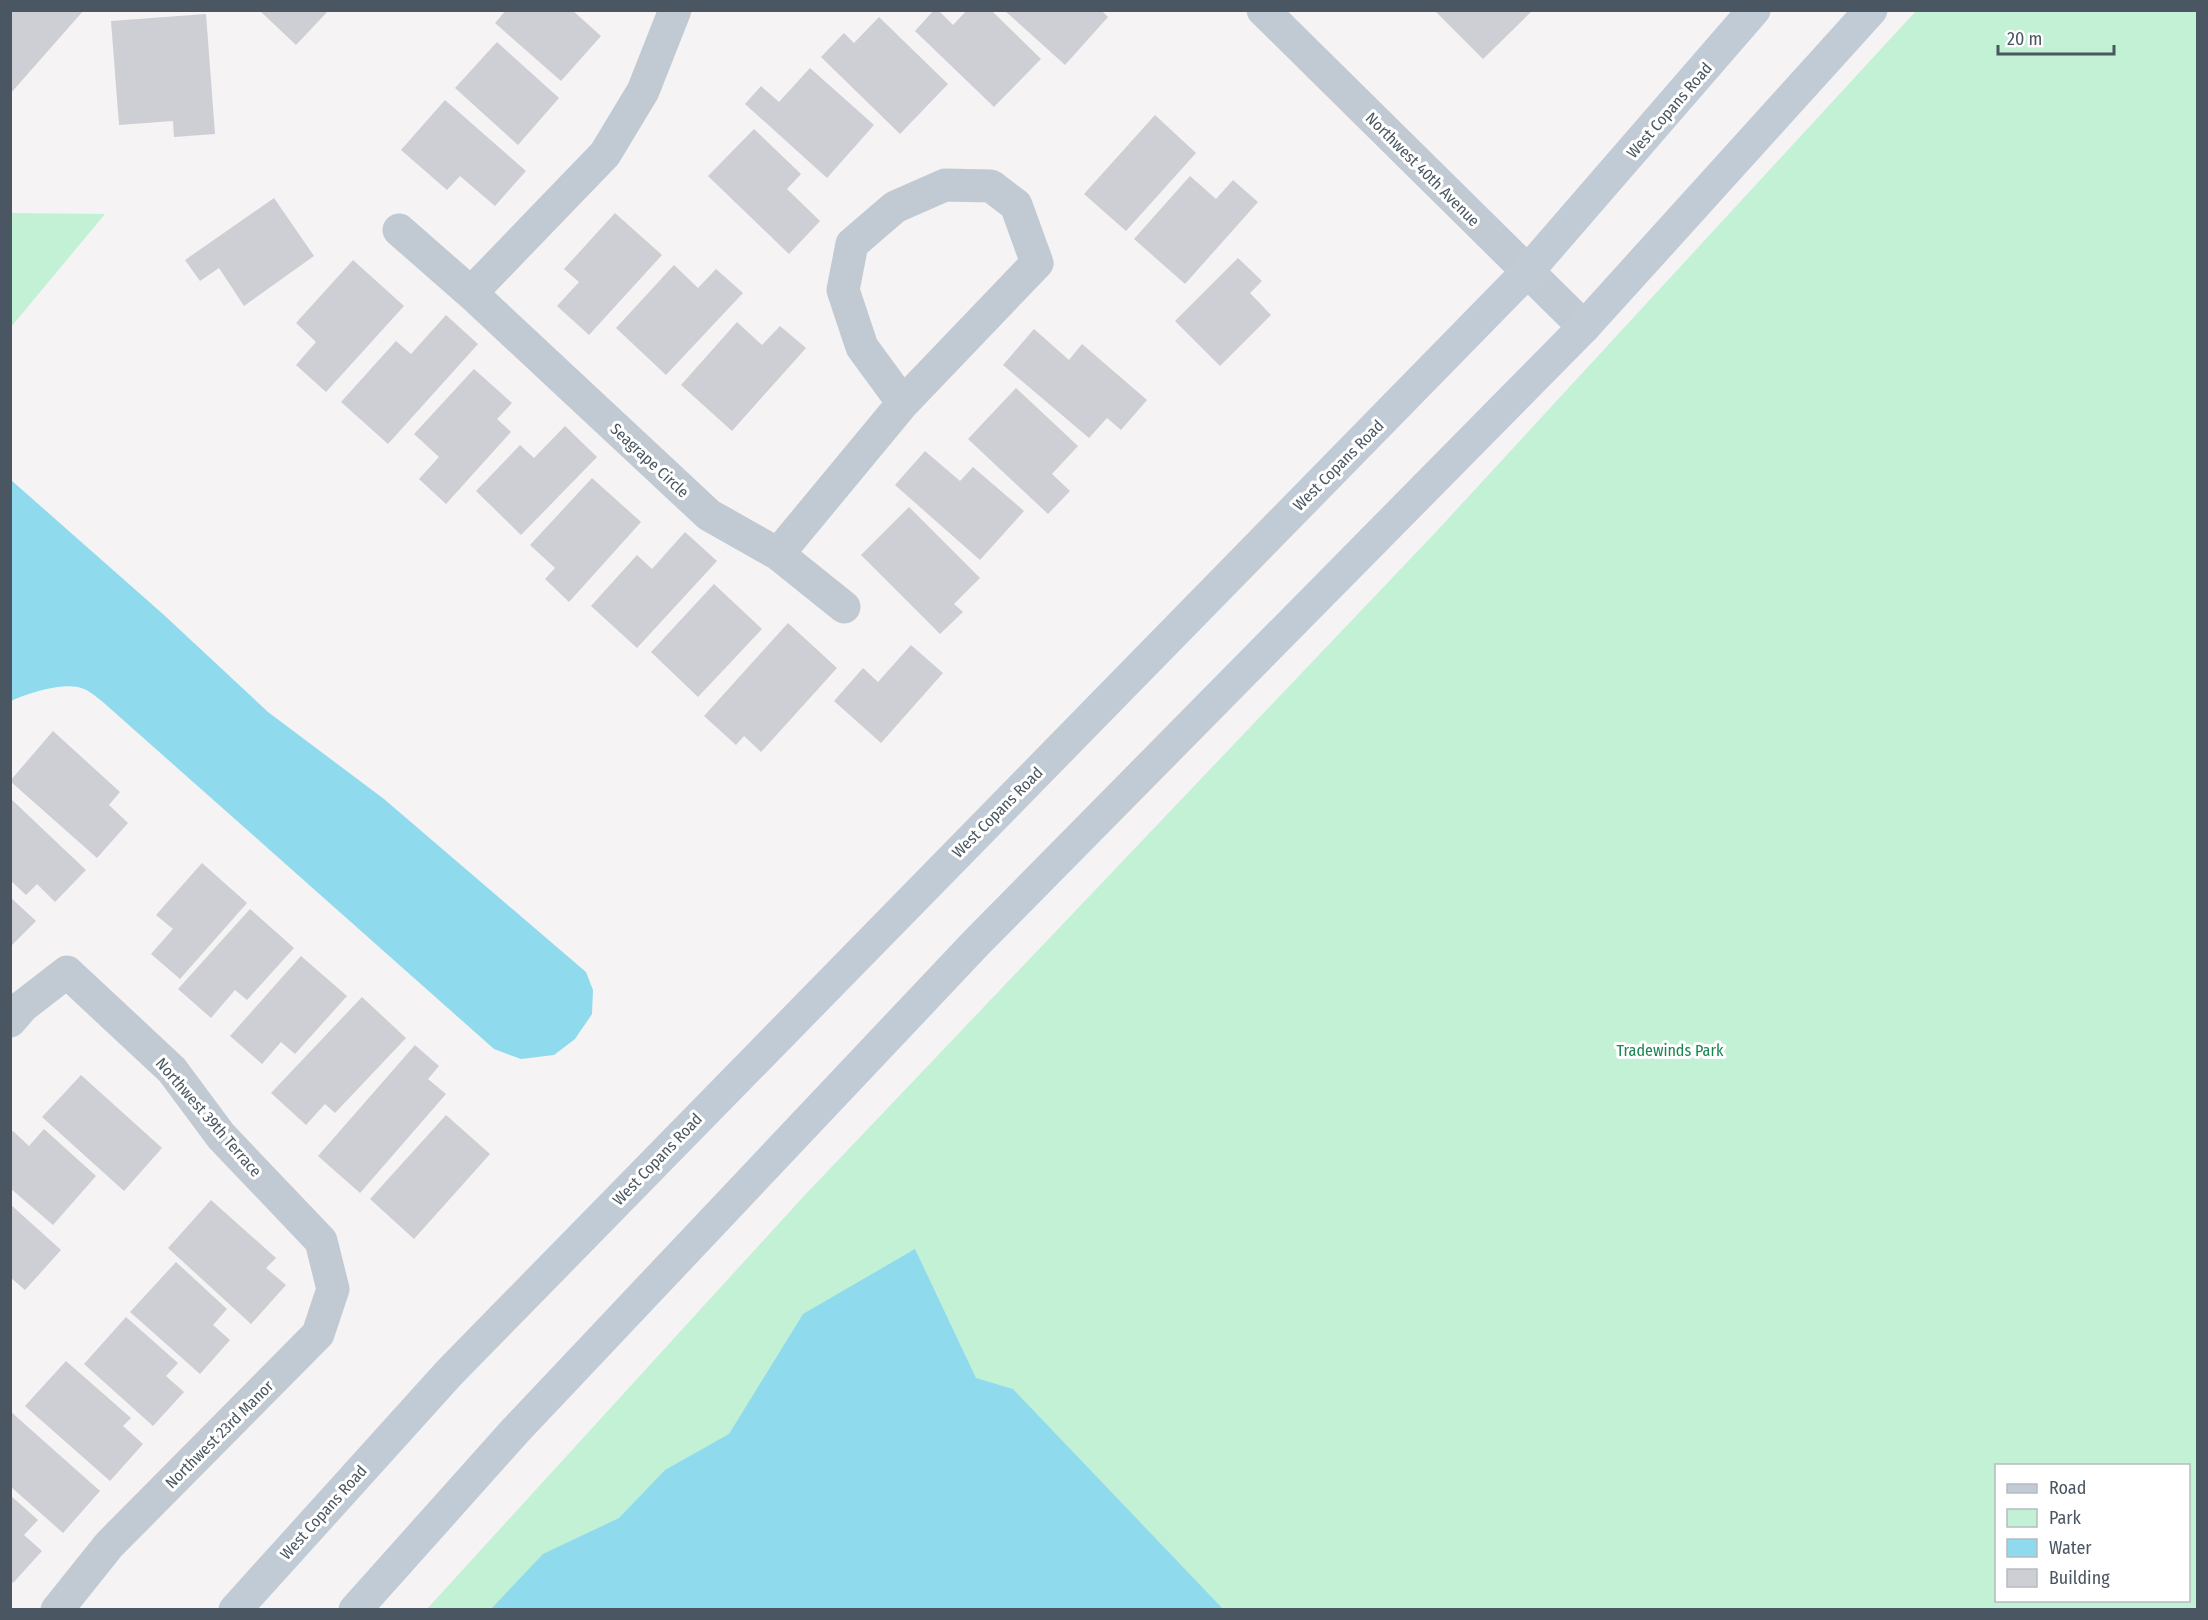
<svg xmlns="http://www.w3.org/2000/svg" width="2208" height="1620" viewBox="0 0 2208 1620" font-family="'Fira Sans Condensed',sans-serif">
<style>
.green{fill:#c3f1d5;fill-rule:evenodd}
.water{fill:#90daee}
.building{fill:#cdcfd5}
.lines{fill:none;stroke-linecap:round;stroke-linejoin:round}
.minor{stroke:#c1cad2;stroke-width:33}
.secondary{stroke:#c1cbd6;stroke-width:33}
.labels{text-anchor:middle;stroke-width:6;stroke-linejoin:round;paint-order:stroke}
.street-label{font-size:16px;fill:#4a5661;stroke:#fff}
.park-label{font-size:16px;fill:#17864f;stroke:#fff}
</style>
<rect width="100%" height="100%" fill="#f5f3f3"/>
<path class="green" d="M 1916,11 L 2197,11 L 2197,1609 L 426,1610 L 803,1197 L 1434,534 ZM 1996,1466 L 2188,1466 L 2188,1600 L 1996,1600 Z
M 11,213 L 105,214 L 11,327 L 10,213 Z"/>
<path class="water" d="M 11,480 L 164,615 L 268,712 L 384,799 L 586,972 L 593,990 L 592,1014 L 575,1039 L 554,1055 L 521,1059 L 494,1049 L 104,703 C 98,698 91,692 84,689 C 65,681 29,693 11,701 Z
M 915,1249 L 976,1378 L 1013,1389 L 1223,1609 L 491,1609 L 543,1554 L 619,1518 L 665,1470 L 729,1434 L 803,1314 Z"/>
<path class="building" d="M 10,10 L 84,10 L 10,94 Z
M 259,10 L 329,10 L 296,45 Z
M 506,10 L 572,10 L 601,36 L 561,81 L 495,23 Z
M 934,10 L 938,10 L 953,25 L 967,10 L 991,10 L 1041,59 L 994,107 L 915,31 Z
M 1004,10 L 1101,10 L 1108,17 L 1065,65 Z
M 1434,10 L 1529,10 L 1531,12 L 1483,59 Z
M 206,14 L 215,134 L 174,137 L 173,121 L 119,125 L 111,21 Z
M 879,17 L 948,84 L 900,134 L 821,57 L 844,33 L 854,43 Z
M 497,42 L 559,98 L 518,145 L 455,88 Z
M 810,68 L 874,125 L 827,178 L 745,104 L 761,86 L 779,102 Z
M 445,100 L 526,171 L 495,206 L 460,176 L 447,190 L 401,150 Z
M 1155,115 L 1196,153 L 1126,231 L 1084,194 Z
M 754,129 L 801,174 L 787,189 L 820,221 L 789,254 L 708,176 Z
M 1190,176 L 1216,199 L 1233,180 L 1258,202 L 1185,284 L 1134,239 Z
M 274,198 L 314,256 L 244,306 L 219,268 L 200,281 L 185,260 Z
M 615,213 L 662,255 L 589,335 L 557,306 L 579,282 L 564,269 Z
M 1238,258 L 1262,281 L 1250,293 L 1271,315 L 1220,366 L 1175,321 Z
M 353,260 L 404,306 L 326,392 L 296,365 L 316,342 L 296,323 Z
M 674,265 L 698,288 L 716,269 L 743,293 L 666,375 L 616,328 Z
M 446,315 L 478,344 L 388,444 L 341,402 L 396,341 L 411,354 Z
M 737,322 L 762,345 L 780,326 L 806,348 L 732,431 L 681,385 Z
M 1034,329 L 1069,360 L 1082,344 L 1147,400 L 1121,430 L 1107,418 L 1089,438 L 1003,365 Z
M 474,369 L 512,403 L 497,419 L 511,432 L 446,504 L 419,479 L 439,457 L 414,434 Z
M 1016,388 L 1078,446 L 1052,474 L 1070,491 L 1048,514 L 968,439 Z
M 565,426 L 597,457 L 521,535 L 476,491 L 520,445 L 534,458 Z
M 925,451 L 960,481 L 973,467 L 1024,511 L 980,560 L 895,485 Z
M 592,478 L 641,522 L 569,602 L 545,579 L 555,568 L 530,545 Z
M 909,507 L 980,578 L 954,604 L 963,612 L 940,634 L 861,555 Z
M 685,532 L 717,561 L 637,648 L 591,606 L 637,555 L 652,569 Z
M 714,584 L 762,629 L 698,697 L 651,652 Z
M 788,623 L 837,668 L 761,752 L 744,736 L 736,745 L 704,716 Z
M 911,645 L 943,673 L 881,743 L 834,701 L 863,668 L 878,682 Z
M 53,731 L 120,792 L 109,805 L 128,823 L 97,858 L 10,781 Z
M 10,798 L 86,870 L 55,902 L 37,884 L 26,895 L 10,880 Z
M 202,863 L 247,903 L 180,979 L 151,954 L 173,929 L 156,915 Z
M 10,897 L 36,921 L 10,947 Z
M 250,909 L 294,948 L 247,1000 L 235,990 L 211,1018 L 178,989 Z
M 301,956 L 347,996 L 295,1054 L 281,1042 L 262,1064 L 230,1036 Z
M 362,997 L 406,1038 L 335,1113 L 325,1104 L 306,1125 L 271,1093 Z
M 415,1045 L 439,1066 L 428,1079 L 446,1094 L 360,1193 L 318,1156 Z
M 81,1075 L 162,1148 L 124,1191 L 42,1117 Z
M 446,1115 L 490,1154 L 414,1239 L 370,1199 Z
M 44,1129 L 96,1176 L 53,1225 L 10,1188 L 10,1134 L 13,1131 L 29,1146 Z
M 211,1200 L 276,1258 L 266,1268 L 286,1285 L 251,1324 L 168,1248 Z
M 10,1204 L 61,1250 L 25,1290 L 10,1277 Z
M 176,1262 L 227,1309 L 213,1325 L 230,1340 L 200,1374 L 130,1312 Z
M 126,1317 L 178,1363 L 166,1376 L 184,1392 L 153,1426 L 84,1364 Z
M 66,1361 L 131,1418 L 123,1426 L 143,1444 L 110,1481 L 25,1406 Z
M 10,1411 L 100,1491 L 63,1533 L 10,1486 Z
M 10,1495 L 38,1520 L 24,1535 L 42,1551 L 13,1583 L 10,1580 Z"/>
<g class="lines">
<path class="minor" d="M 1263,10 L 1584,327
M 399,230 L 471,293 L 709,515 L 778,554 L 844,607
M 471,293 L 605,154 L 643,91 L 675,10
M 778,554 L 903,403 L 1037,263 L 1016,205 L 991,186 L 945,185 L 895,207 L 852,244 L 843,290 L 862,347 L 903,403
M 10,1021 L 23,1006 L 67,972 L 172,1070 L 221,1136 L 321,1241 L 333,1289 L 318,1334 L 109,1545 L 57,1610"/>
<path class="secondary" d="M 235,1610 L 449,1373 L 1527,272 L 1754,10
M 355,1610 L 515,1431 L 976,943 L 1584,327 L 1871,10"/>
</g>
<g class="labels">
<g class="street-label">
<text transform="translate(1669 110) rotate(-49)" y="6">West Copans Road</text>
<text transform="translate(1423 169) rotate(45)" y="6">Northwest 40th Avenue</text>
<text transform="translate(650 460) rotate(43)" y="6">Seagrape Circle</text>
<text transform="translate(1338 465) rotate(-45)" y="6">West Copans Road</text>
<text transform="translate(997 812) rotate(-45)" y="6">West Copans Road</text>
<text transform="translate(209 1117) rotate(49)" y="6">Northwest 39th Terrace</text>
<text transform="translate(657 1159) rotate(-46)" y="6">West Copans Road</text>
<text transform="translate(219 1434) rotate(-45)" y="6">Northwest 23rd Manor</text>
<text transform="translate(323 1512) rotate(-48)" y="6">West Copans Road</text>
</g>
<g class="park-label">
<text x="1670" y="1056">Tradewinds Park</text>
</g>
</g>
<rect width="2208" height="1620" fill="none" stroke="#4a5661" stroke-width="24"/>
<rect x="1995" y="1464" width="195" height="138" fill="#ffffff" stroke="#b7bbc0" stroke-width="1.5"/>
<rect x="2007" y="1484" width="30" height="9" fill="#c1cbd6" stroke="#b7bbc0" stroke-width="1.5"/>
<text x="2049" y="1494" font-size="18" fill="#4a5661">Road</text>
<rect x="2007" y="1509" width="30" height="18" fill="#c3f1d5" stroke="#b7bbc0" stroke-width="1.5"/>
<text x="2049" y="1524" font-size="18" fill="#4a5661">Park</text>
<rect x="2007" y="1539" width="30" height="18" fill="#90daee" stroke="#b7bbc0" stroke-width="1.5"/>
<text x="2049" y="1554" font-size="18" fill="#4a5661">Water</text>
<rect x="2007" y="1569" width="30" height="18" fill="#cdcfd5" stroke="#b7bbc0" stroke-width="1.5"/>
<text x="2049" y="1584" font-size="18" fill="#4a5661">Building</text>
<path d="M1998 45v9h116v-9" fill="none" stroke="#4a5661" stroke-width="3"/>
<text x="2007" y="45" font-size="18" fill="#4a5661" stroke="#ffffff" stroke-width="4.5" paint-order="stroke">20 m</text>
</svg>
